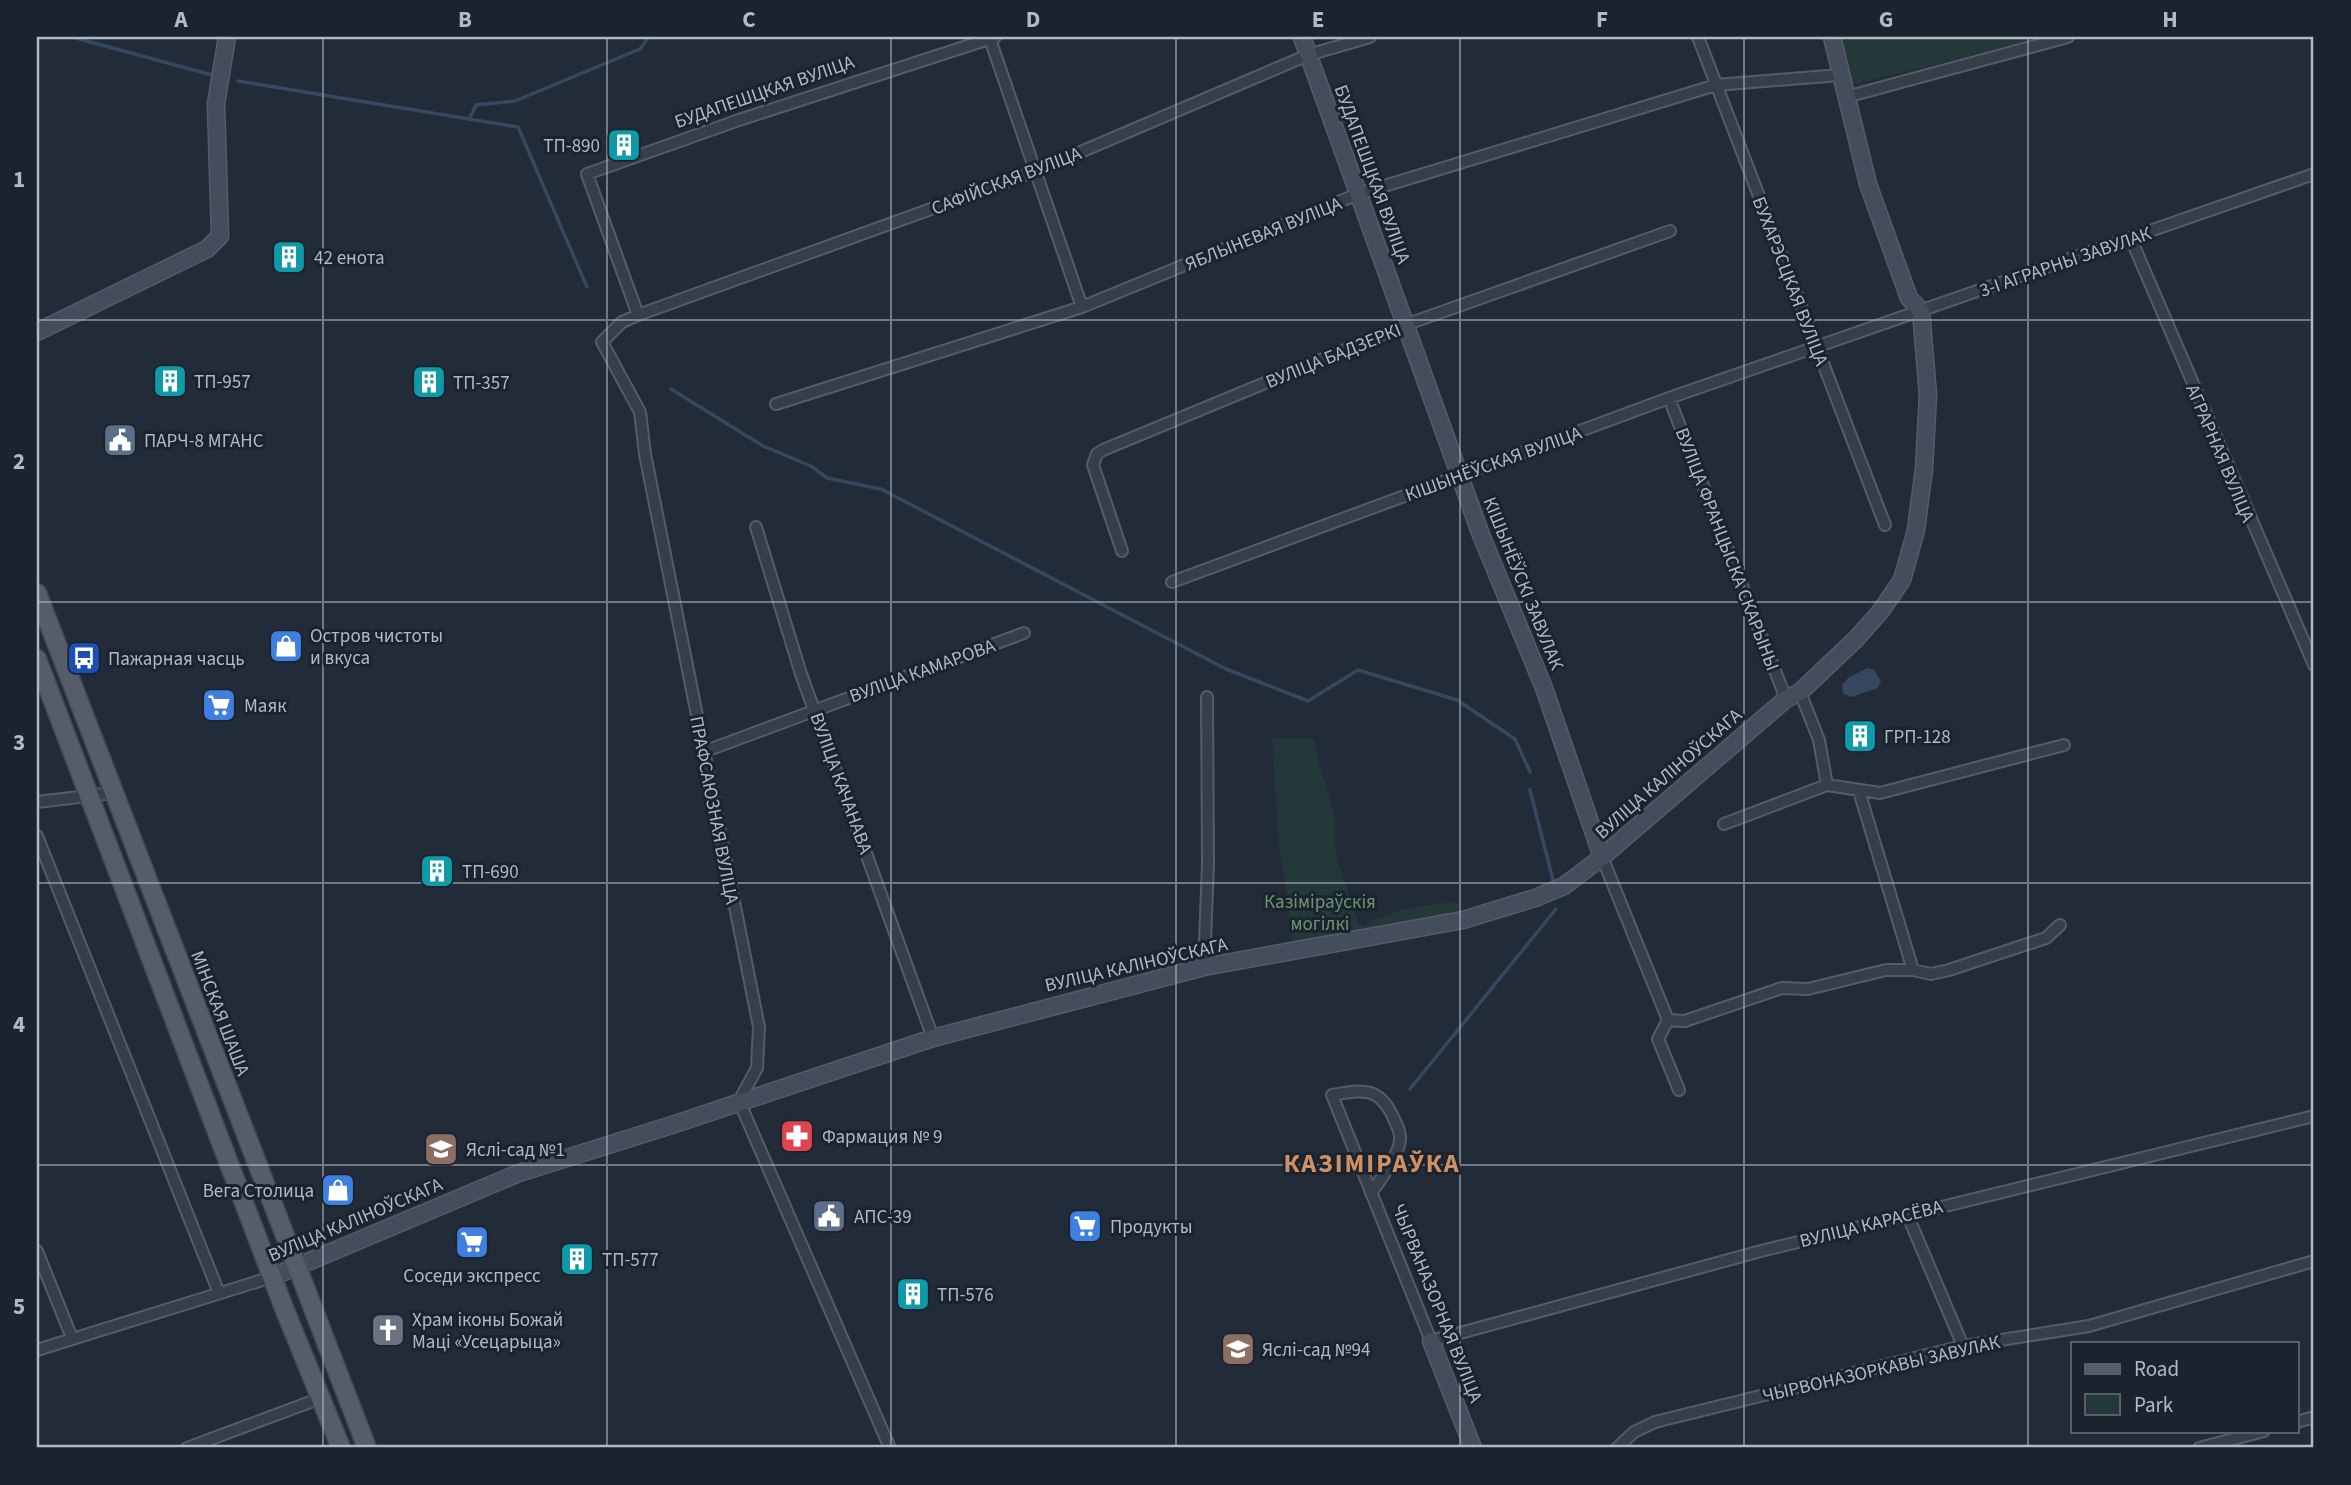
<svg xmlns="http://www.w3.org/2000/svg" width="2351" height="1485" viewBox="0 0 2351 1485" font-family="'Source Sans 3',sans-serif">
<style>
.green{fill:#24383a}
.water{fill:#364860}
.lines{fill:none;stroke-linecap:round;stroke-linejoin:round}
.stream{stroke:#364860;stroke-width:3.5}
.street-casing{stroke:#545c67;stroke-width:14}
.secondary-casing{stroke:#545c67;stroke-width:19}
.primary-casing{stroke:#3f4752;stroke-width:21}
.street{stroke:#363e49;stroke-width:10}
.secondary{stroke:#444d5c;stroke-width:16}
.primary{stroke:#545d69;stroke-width:18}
.grid{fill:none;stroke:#b1b9c5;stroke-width:2;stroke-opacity:0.55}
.labels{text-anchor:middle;stroke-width:6;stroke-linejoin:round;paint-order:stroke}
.street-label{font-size:19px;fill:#b1b9c5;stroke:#1b232e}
.poi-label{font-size:19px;fill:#b1b9c5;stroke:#1b232e;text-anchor:start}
.park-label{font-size:19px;fill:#699672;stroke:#1b232e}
.district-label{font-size:26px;font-weight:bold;letter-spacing:2px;fill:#d09061;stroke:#1b232e}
.neatline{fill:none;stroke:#b1b9c5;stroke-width:2.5}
.grid-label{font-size:23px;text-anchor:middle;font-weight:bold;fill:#b1b9c5}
</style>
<rect width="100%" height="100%" fill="#222c39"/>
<path class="green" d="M 1839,37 L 2047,37 L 1851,85 Z
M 1272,738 L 1314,739 C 1318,764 1328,789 1334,813 C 1338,830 1333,841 1336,856 L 1359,925 L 1365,926 C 1379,913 1437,901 1457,903 L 1461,911 L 1453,917 L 1294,948 L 1279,843 Z"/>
<path class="water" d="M 1868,668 L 1874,670 L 1881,681 L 1878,688 L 1851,697 L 1843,693 L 1842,685 L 1849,677 Z"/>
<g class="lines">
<path class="stream" d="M 72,37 L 212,75
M 238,81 L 518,127 L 587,287
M 470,118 L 476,105 L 515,101 L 640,49 L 649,37
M 671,389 L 763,446 L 811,466 L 827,478 L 881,489 L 1226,669 L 1308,701 L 1358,670 L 1457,700 L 1515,739 L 1530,772
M 1530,790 L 1553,880
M 1410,1089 L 1556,909"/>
<g class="street-casing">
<path id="street" d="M 1698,37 L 1885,525
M 990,39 L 1082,307
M 1846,97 L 2068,37
M 2131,239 L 2314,665
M 638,315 L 1036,171 L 1308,55 L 1370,37
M 1669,398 L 1786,699
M 776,404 L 1082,307 L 1358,194 L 1716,85 L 1840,75
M 756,527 L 801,674 L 933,1038
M 1122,551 L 1093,465 L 1097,454 L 1103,450 L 1405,325 L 1670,231
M 1172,582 L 1669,398 L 2314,174
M 1800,692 L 1819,740 L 1827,785
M 703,752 L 1024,633
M 1859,791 L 1913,970
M 37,802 L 113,793
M 1724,824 L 1827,785 L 1880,793 L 2064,745
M 37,836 L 219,1293
M 1602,857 L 1668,1020 L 1658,1039 L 1679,1090
M 1204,967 L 1208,864 L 1207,697
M 1668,1020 L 1685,1021 L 1782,988 L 1808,989 L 1886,970 L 1913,970 L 1931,974 L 1949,970 L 2046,938 L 2060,925
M 1371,1193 C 1381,1179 1398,1157 1400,1140 C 1401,1133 1397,1125 1394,1119 C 1380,1087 1364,1089 1332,1095 L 1431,1341 L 1761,1251 L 2314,1116
M 1907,1214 L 1963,1346
M 37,1251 L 72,1338
M 37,1350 L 272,1277
M 2297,1422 L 2314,1417
M 187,1448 L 321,1398
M 890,1448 L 739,1101 L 757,1068 L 759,1027 L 645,454 L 640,412 L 602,342 L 622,322 L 638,315 L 587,174 L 739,120 L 995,37
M 1617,1448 L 1634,1432 L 1655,1422 L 1963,1346 L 2089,1326 L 2314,1261
M 2199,1448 L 2264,1431"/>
</g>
<g class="secondary-casing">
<path id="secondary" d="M 1302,37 L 1481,535 L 1544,688 L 1602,857
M 37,332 L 207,249 L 220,236 L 216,104 L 227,37
M 272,1277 L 519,1173 L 675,1124 L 933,1038 L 1204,967 L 1463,920 L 1535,898 L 1564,886 L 1602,857 L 1786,699 L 1800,692 L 1856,639 L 1880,612 L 1902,580 L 1916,530 L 1924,469 L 1928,395 L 1921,311 L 1909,298 L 1868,184 L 1832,37
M 1431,1341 L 1473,1448"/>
</g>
<g class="primary-casing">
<path id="primary" d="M 37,593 L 367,1448
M 37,659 L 284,1308 L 341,1448"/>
</g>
<use href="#street" class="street"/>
<use href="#secondary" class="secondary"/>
<use href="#primary" class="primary"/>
</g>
<path class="grid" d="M 323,37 L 323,1448M 607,37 L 607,1448M 891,37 L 891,1448M 1176,37 L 1176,1448M 1460,37 L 1460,1448M 1744,37 L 1744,1448M 2028,37 L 2028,1448M 37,320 L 2314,320M 37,602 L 2314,602M 37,883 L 2314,883M 37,1165 L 2314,1165"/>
<defs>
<g id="building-square" transform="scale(1.75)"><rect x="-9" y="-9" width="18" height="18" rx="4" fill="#0f9aa8" stroke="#1b232e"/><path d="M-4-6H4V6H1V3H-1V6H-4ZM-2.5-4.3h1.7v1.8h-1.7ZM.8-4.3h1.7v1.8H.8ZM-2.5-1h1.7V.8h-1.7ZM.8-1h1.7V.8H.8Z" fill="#fff"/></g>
<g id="civic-square" transform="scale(1.75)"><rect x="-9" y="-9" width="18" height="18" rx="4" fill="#5c6f8a" stroke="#1b232e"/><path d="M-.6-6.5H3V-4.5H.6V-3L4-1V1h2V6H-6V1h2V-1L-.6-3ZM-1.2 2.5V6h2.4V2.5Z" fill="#fff"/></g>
<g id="shop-square" transform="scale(1.75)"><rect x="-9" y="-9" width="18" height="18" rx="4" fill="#3f7fe0" stroke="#1b232e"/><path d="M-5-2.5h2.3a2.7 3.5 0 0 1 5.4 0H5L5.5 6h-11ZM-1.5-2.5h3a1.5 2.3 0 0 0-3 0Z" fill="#fff"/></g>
<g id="bus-square" transform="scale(1.75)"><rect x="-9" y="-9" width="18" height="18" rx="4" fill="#1a4fb4" stroke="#1b232e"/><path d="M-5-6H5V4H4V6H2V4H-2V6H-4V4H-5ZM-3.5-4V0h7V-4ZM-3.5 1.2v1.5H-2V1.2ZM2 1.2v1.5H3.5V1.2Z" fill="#fff"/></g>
<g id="supermarket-square" transform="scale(1.75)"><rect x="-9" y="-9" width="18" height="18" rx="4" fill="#3f7fe0" stroke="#1b232e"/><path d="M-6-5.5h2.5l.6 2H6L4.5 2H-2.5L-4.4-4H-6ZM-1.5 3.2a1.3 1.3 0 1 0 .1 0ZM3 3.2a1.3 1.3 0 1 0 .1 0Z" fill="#fff"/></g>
<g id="pharmacy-square" transform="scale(1.75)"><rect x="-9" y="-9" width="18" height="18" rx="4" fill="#e0444e" stroke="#1b232e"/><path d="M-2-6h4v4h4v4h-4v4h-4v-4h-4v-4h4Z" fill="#fff"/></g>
<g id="school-square" transform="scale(1.75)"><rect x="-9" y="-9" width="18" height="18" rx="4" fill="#8d6e63" stroke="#1b232e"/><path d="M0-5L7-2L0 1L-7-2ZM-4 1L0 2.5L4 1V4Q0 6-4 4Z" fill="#fff"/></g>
<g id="church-square" transform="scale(1.75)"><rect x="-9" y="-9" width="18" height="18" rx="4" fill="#6b7280" stroke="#1b232e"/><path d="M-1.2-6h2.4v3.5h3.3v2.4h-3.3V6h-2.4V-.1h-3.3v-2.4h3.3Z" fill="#fff"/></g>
</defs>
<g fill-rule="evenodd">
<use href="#building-square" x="624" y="145"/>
<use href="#building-square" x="289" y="257"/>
<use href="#building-square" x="170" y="381"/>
<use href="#building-square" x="429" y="382"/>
<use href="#civic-square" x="120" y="440"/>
<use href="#shop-square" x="286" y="646"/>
<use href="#bus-square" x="84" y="658"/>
<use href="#supermarket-square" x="219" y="705"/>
<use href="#building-square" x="1860" y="736"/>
<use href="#building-square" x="437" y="871"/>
<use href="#pharmacy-square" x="797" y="1136"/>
<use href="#school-square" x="441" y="1149"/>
<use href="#shop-square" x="338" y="1190"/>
<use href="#civic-square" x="829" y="1216"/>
<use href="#supermarket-square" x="1085" y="1226"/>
<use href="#supermarket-square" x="472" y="1242"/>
<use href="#building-square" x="577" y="1259"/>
<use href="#building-square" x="913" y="1294"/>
<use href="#church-square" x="388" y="1330"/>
<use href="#school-square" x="1238" y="1349"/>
</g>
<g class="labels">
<g class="street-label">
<text transform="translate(764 91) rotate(-19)" y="7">БУДАПЕШЦКАЯ ВУЛІЦА</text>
<text transform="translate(1373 174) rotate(70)" y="7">БУДАПЕШЦКАЯ ВУЛІЦА</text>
<text transform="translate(1006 180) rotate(-21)" y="7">САФІЙСКАЯ ВУЛІЦА</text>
<text transform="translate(1263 233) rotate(-22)" y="7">ЯБЛЫНЕВАЯ ВУЛІЦА</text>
<text transform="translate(2065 261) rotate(-19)" y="7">3-І АГРАРНЫ ЗАВУЛАК</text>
<text transform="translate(1791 281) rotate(69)" y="7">БУХАРЭСЦКАЯ ВУЛІЦА</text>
<text transform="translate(1333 355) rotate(-22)" y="7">ВУЛІЦА БАДЗЕРКІ</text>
<text transform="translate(2221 453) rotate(67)" y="7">АГРАРНАЯ ВУЛІЦА</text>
<text transform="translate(1493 463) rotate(-20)" y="7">КІШЫНЁЎСКАЯ ВУЛІЦА</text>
<text transform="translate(1728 549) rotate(69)" y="7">ВУЛІЦА ФРАНЦЫСКА СКАРЫНЫ</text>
<text transform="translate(1524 583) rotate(68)" y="7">КІШЫНЁЎСКІ ЗАВУЛАК</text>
<text transform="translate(922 670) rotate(-20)" y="7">ВУЛІЦА КАМАРОВА</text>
<text transform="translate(1668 773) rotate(-41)" y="7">ВУЛІЦА КАЛІНОЎСКАГА</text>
<text transform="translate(842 783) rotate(70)" y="7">ВУЛІЦА КАЧАНАВА</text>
<text transform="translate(715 810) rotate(79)" y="7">ПРАФСАЮЗНАЯ ВУЛІЦА</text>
<text transform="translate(1136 964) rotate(-13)" y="7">ВУЛІЦА КАЛІНОЎСКАГА</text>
<text transform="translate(221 1013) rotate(69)" y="7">МІНСКАЯ ШАША</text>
<text transform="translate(355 1219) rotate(-23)" y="7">ВУЛІЦА КАЛІНОЎСКАГА</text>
<text transform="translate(1871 1223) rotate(-14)" y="7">ВУЛІЦА КАРАСЁВА</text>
<text transform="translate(1438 1303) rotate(68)" y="7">ЧЫРВАНАЗОРНАЯ ВУЛІЦА</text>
<text transform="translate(1881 1368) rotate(-13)" y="7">ЧЫРВОНАЗОРКАВЫ ЗАВУЛАК</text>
</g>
<g class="poi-label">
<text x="600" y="152" text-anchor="end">ТП-890</text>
<text x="314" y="264">42 енота</text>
<text x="194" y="388">ТП-957</text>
<text x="453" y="389">ТП-357</text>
<text x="144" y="447">ПАРЧ-8 МГАНС</text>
<text x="310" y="642">Остров чистоты<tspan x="310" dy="22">и вкуса</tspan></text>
<text x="108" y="665">Пажарная часць</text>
<text x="244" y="712">Маяк</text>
<text x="1884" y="743">ГРП-128</text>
<text x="462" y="878">ТП-690</text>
<text x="822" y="1143">Фармация № 9</text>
<text x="466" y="1156">Яслі-сад №1</text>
<text x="314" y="1197" text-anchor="end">Вега Столица</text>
<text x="854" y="1223">АПС-39</text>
<text x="1110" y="1233">Продукты</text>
<text x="602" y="1266">ТП-577</text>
<text x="472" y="1282" text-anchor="middle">Соседи экспресс</text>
<text x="937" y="1301">ТП-576</text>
<text x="412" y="1326">Храм іконы Божай<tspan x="412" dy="22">Маці «Усецарыца»</tspan></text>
<text x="1262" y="1356">Яслі-сад №94</text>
</g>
<g class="park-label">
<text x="1320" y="908">Казіміраўскія<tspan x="1320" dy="22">могілкі</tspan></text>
</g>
<g class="district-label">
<text x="1372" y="1172">КАЗІМІРАЎКА</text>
</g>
</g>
<rect width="2351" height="1485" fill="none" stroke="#1b232e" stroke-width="77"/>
<rect x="2071" y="1342" width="228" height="91" fill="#1b232e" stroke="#575f6a" stroke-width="2"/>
<rect x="2085" y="1364" width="35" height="10" fill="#545d69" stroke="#575f6a" stroke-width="2"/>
<text x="2134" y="1376" font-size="21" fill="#b1b9c5">Road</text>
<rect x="2085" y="1394" width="35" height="21" fill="#24383a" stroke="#575f6a" stroke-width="2"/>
<text x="2134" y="1412" font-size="21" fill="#b1b9c5">Park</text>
<rect x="38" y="38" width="2274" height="1408" class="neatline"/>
<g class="grid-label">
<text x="181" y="27">A</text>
<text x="465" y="27">B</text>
<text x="749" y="27">C</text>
<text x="1033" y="27">D</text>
<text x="1318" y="27">E</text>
<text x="1602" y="27">F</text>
<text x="1886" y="27">G</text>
<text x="2170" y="27">H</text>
<text x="19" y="187">1</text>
<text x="19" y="469">2</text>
<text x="19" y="750">3</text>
<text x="19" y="1032">4</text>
<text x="19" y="1314">5</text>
</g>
</svg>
